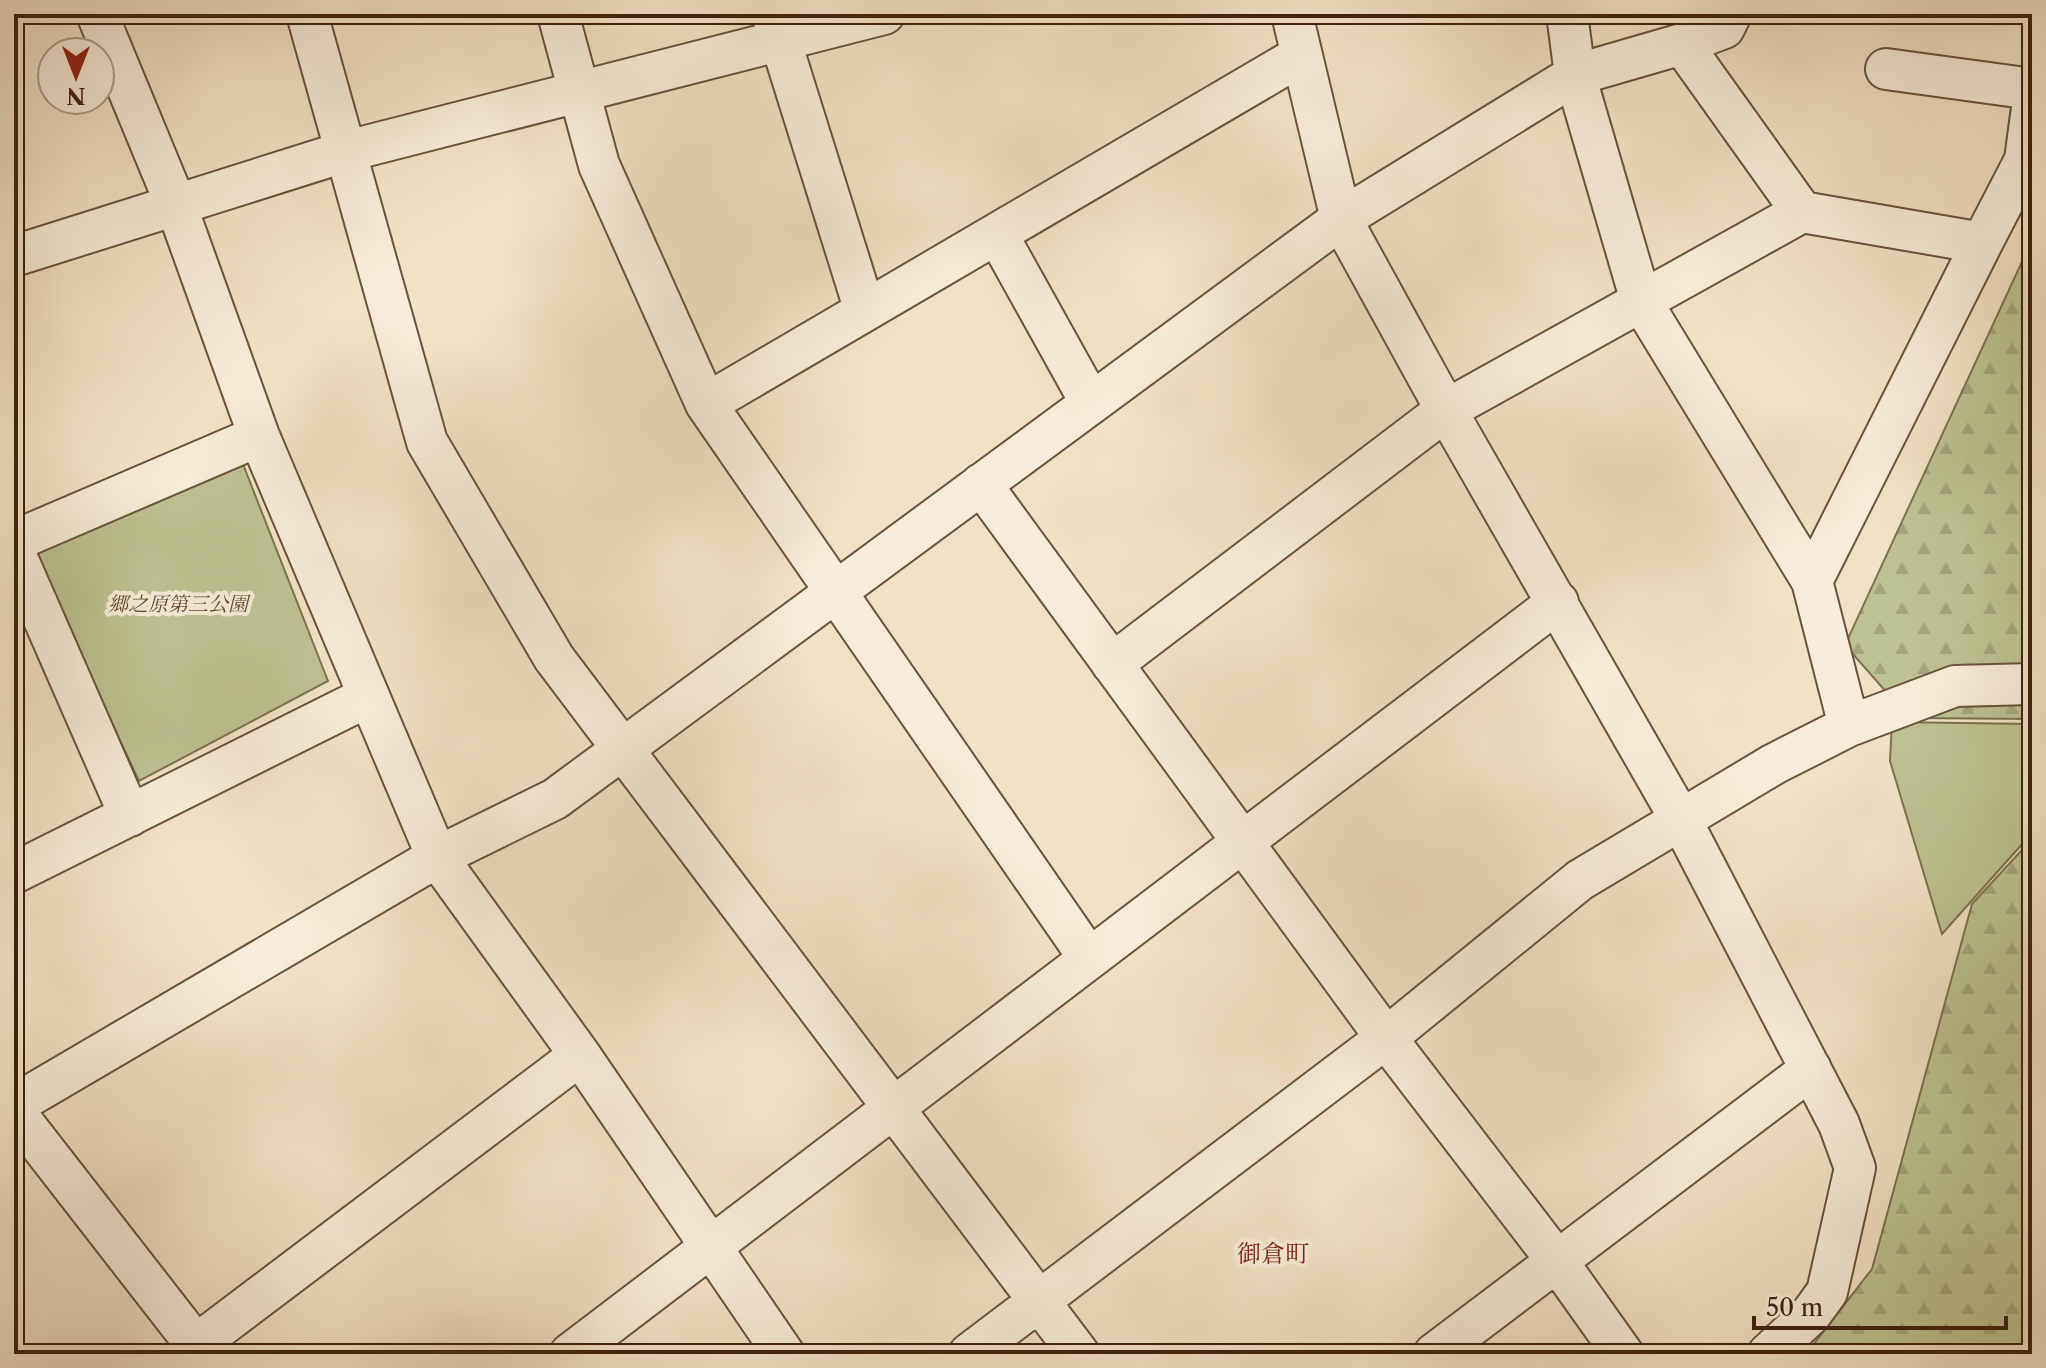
<svg xmlns="http://www.w3.org/2000/svg" width="2046" height="1368" viewBox="0 0 2046 1368" font-family="'Libre Caslon Text','Noto Serif JP',serif">
<style>
.forest{fill:url(#forest-firs);stroke:#7e7250;stroke-width:2}
.park{fill:#bdc292;stroke:#7e7250;stroke-width:2}
.lines{fill:none;stroke-linecap:round;stroke-linejoin:round}
.minor-casing{stroke:#6b523c;stroke-width:44}
.minor{stroke:#f7ecd9;stroke-width:40}
.labels{text-anchor:middle;stroke-width:8;stroke-linejoin:round;paint-order:stroke}
.park-label{font-size:20px;font-style:italic;fill:#5e4a2f;stroke:#f7ecd9}
.quarter-label{font-size:24px;fill:#7a1f14;stroke:#f7ecd9}
</style>
<defs>
<pattern id="forest-firs" width="22" height="20" patternUnits="userSpaceOnUse" patternTransform="scale(2)"><rect width="22" height="20" fill="#bdc292"/><path d="M5 1l3.5 6h-7zM16 11l3.5 6h-7z" fill="#a4a67d"/></pattern>
</defs>
<rect width="100%" height="100%" fill="#f2e2c5"/>
<filter id="stains"><feTurbulence type="fractalNoise" baseFrequency=".0025" numOctaves="4"/><feColorMatrix values="0 0 0 0 .2 0 0 0 0 .09 0 0 0 0 .02 0 0 0 .5 -.17"/></filter>
<radialGradient id="worn" r=".72"><stop offset=".6" stop-color="#630" stop-opacity="0"/><stop offset="1" stop-color="#630" stop-opacity=".3"/></radialGradient>
<path class="forest" d="M 2032,240 L 2032,719 L 1909,718 L 1845,645 Z
M 2032,839 L 2032,1354 L 1806,1354 L 1872,1269 L 1972,904 Z"/>
<path class="park" d="M 239,454 L 328,681 L 139,781 L 26,540 Z
M 1892,722 L 2032,724 L 2032,833 L 1942,934 L 1890,761 Z"/>
<g class="lines">
<g class="minor-casing">
<path id="minor" d="M 97,14 L 176,205 L 259,436 L 437,857 L 580,1055 L 784,1354
M 307,14 L 427,442 L 554,658 L 1079,1354
M 558,14 L 599,165 L 706,404 L 1089,958
M 1292,14 L 1341,219 L 1446,410 L 1681,820 L 1839,1124 L 1855,1168 L 1827,1292 L 1811,1314 L 1768,1354
M 1567,14 L 1575,75 L 1641,301 L 1812,581 L 1849,726
M 773,17 L 865,311
M 1886,69 L 2032,89
M 1802,212 L 1982,243 L 1812,581
M 997,234 L 1091,403
M 1982,243 L 2025,160 L 2032,108
M 14,256 L 347,151 L 884,14
M 706,404 L 1300,56
M 981,484 L 1386,1038 L 1557,1261 L 1623,1354
M 14,541 L 259,436
M 14,551 L 130,816
M 1112,664 L 1446,410 L 1802,212 L 1682,44 L 1724,28 L 1731,14
M 14,873 L 367,697
M 14,1105 L 437,857 L 555,799 L 1341,219 L 1575,75 L 1682,44
M 14,1111 L 203,1354
M 196,1345 L 580,1055
M 570,1354 L 1558,602
M 969,1354 L 1386,1038 L 1580,880 L 1774,764 L 1849,726 L 1955,686 L 2032,684
M 1434,1354 L 1811,1069"/>
</g>
<use href="#minor" class="minor"/>
</g>
<g class="labels">
<g class="park-label">
<text x="178" y="611">郷之原第三公園</text>
</g>
<g class="quarter-label">
<text x="1273" y="1262">御倉町</text>
</g>
</g>
<rect width="2046" height="1368" fill="none" stroke="#f2e2c5" stroke-width="48"/>
<rect x="16" y="16" width="2014" height="1336" fill="none" stroke="#3e220e" stroke-width="4"/>
<rect x="24" y="24" width="1998" height="1320" fill="none" stroke="#3e220e" stroke-width="2"/>
<g transform="translate(76 76) rotate(180)"><circle r="38" fill="#f7ecd9" stroke="#ad9b88" stroke-width="2"/>
<path d="M0-6L14 30L0 20L-14 30Z" fill="#8f2418"/>
<text y="-12" font-size="22" font-weight="bold" text-anchor="middle" fill="#3e220e">N</text>
</g>
<path d="M1754 1316v12h252v-12" fill="none" stroke="#3e220e" stroke-width="4"/>
<text x="1766" y="1316" font-size="24" fill="#3e220e" stroke="#f7ecd9" stroke-width="6" paint-order="stroke">50 m</text>
<rect width="100%" height="100%" filter="url(#stains)"/>
<rect width="100%" height="100%" fill="url(#worn)"/>
</svg>
